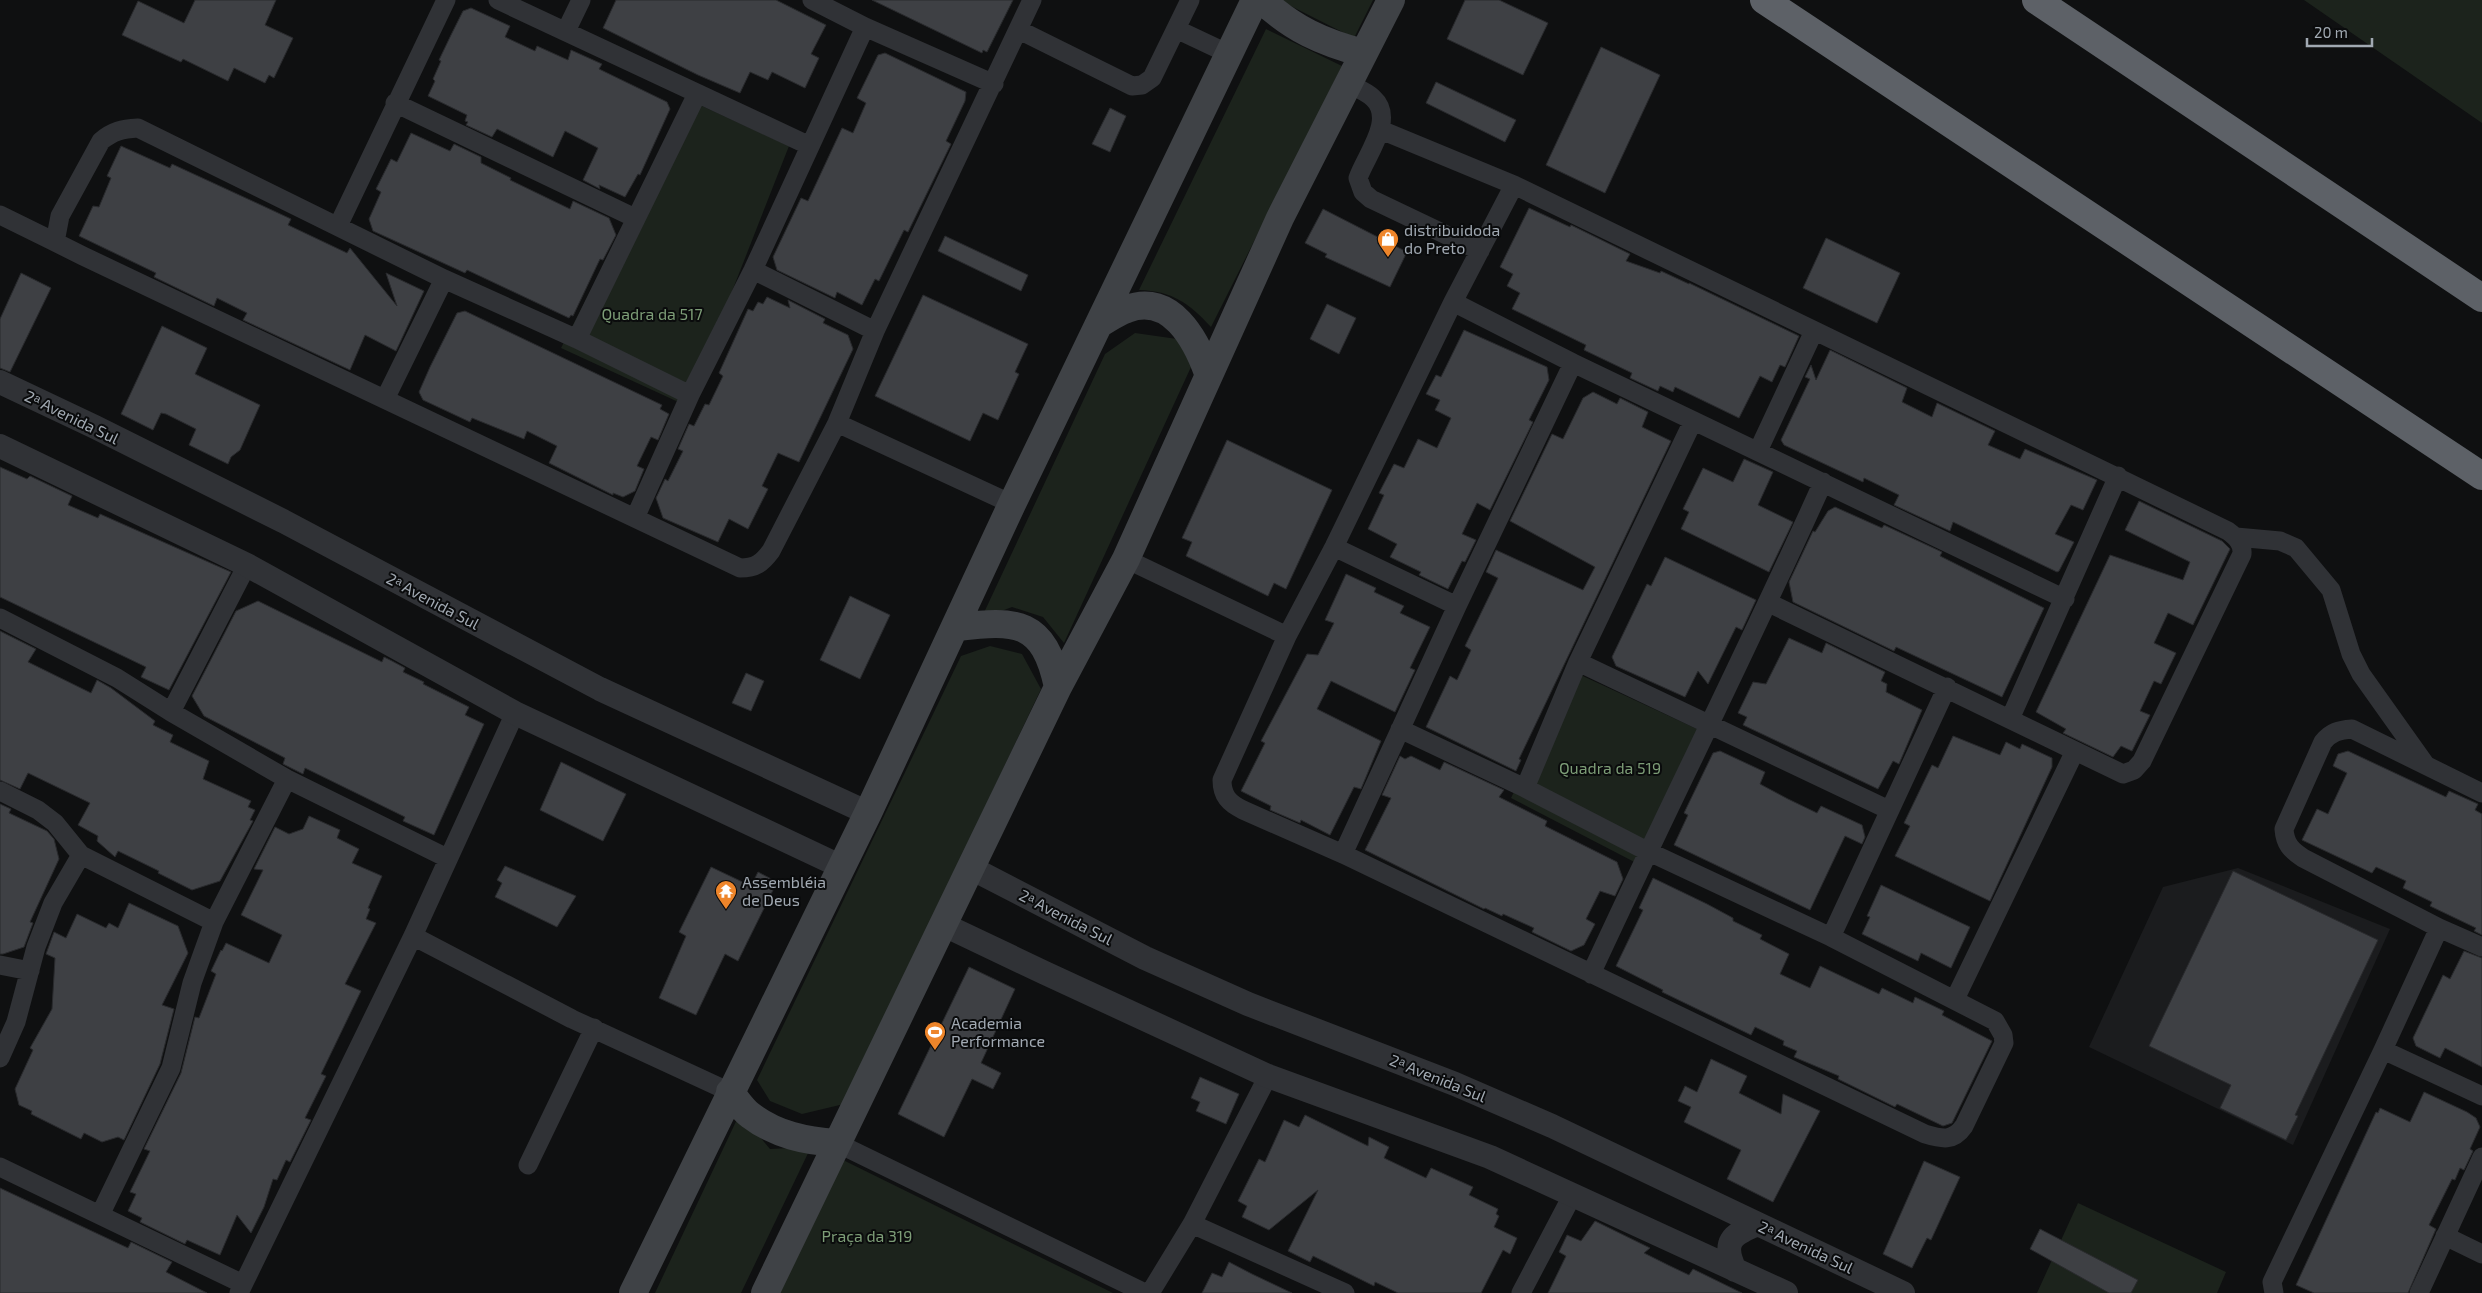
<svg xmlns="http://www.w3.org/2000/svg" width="2482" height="1293" viewBox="0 0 2482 1293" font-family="'Exo 2',sans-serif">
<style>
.built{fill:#1b1c1e}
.green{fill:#1c231c}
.building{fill:#3e4044;stroke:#292a2d}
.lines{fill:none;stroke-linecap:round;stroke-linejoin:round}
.minor{stroke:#303236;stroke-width:19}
.tertiary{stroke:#303236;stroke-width:24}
.secondary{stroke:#3f4246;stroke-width:28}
.motorway{stroke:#5d6167;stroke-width:28}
.labels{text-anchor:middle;stroke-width:4;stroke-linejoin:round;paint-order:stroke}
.poi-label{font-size:16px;fill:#a1a9b2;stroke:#0a0b0c;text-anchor:start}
.park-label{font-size:16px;fill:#7d9d77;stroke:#0a0b0c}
.street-label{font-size:16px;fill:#a1a9b2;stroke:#0a0b0c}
</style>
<rect width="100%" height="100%" fill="#0f1011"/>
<path class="built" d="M 2238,868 L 2390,929 L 2293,1145 L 2089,1047 L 2163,887 Z"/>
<path class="green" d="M 1279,0 L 1373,0 L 1354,38 Z
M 2304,0 L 2482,0 L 2482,123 Z
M 1266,29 L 1342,66 L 1211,327 C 1189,303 1172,291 1139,290 Z
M 689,100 L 789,146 L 687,406 L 561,348 Z
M 1135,333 L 1184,340 L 1191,367 L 1064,643 L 1043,617 L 1012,607 L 981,619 L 1105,354 Z
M 990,646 L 1022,654 L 1041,689 L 844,1104 L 802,1114 L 770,1101 L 757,1080 L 961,656 Z
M 1572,671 L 1710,735 L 1644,867 L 1511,798 Z
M 740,1113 L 770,1149 L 811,1147 L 741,1293 L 655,1293 Z
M 841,1159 L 1113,1293 L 776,1293 Z
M 2078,1203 L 2226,1272 L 2217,1293 L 2037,1293 Z"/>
<path class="building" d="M 195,0 L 276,0 L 265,25 L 293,38 L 274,78 L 269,75 L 265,83 L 234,68 L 228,81 L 183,59 L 181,62 L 122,35 L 138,1 L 184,23 Z
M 616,0 L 776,0 L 826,25 L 811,54 L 819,58 L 805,88 L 772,72 L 768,80 L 750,72 L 740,93 L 698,75 L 603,28 Z
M 872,0 L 1013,0 L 987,52 L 983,50 L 982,53 Z
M 1465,0 L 1499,0 L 1548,23 L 1523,75 L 1447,39 Z
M 471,8 L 510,26 L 505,37 L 535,51 L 537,46 L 568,60 L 571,50 L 602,64 L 599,69 L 667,102 L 670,109 L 640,175 L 638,174 L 625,197 L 599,185 L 600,189 L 583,180 L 598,148 L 565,131 L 553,157 L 497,129 L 492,137 L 466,125 L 468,122 L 465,121 L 467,115 L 428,96 L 435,81 L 433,79 L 441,61 L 439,60 L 451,35 L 463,11 Z
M 1601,47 L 1660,75 L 1605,193 L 1546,165 Z
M 885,53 L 966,92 L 965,101 L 946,141 L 951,144 L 908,232 L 904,230 L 879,281 L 875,279 L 862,305 L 837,292 L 835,298 L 777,270 L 773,257 L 801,198 L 808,201 L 842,128 L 853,133 L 866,103 L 857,98 L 878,55 Z
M 1436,82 L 1516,120 L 1505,142 L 1426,103 Z
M 1110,108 L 1126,116 L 1110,152 L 1092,144 Z
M 411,133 L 450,151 L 454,144 L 481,157 L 481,163 L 511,178 L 510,180 L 570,209 L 573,201 L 609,218 L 616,235 L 603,260 L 600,259 L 573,316 L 571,315 L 569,318 L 467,270 L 465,273 L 373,231 L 369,219 L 381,192 L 376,189 L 391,159 L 397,162 Z
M 121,146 L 170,168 L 172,164 L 261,205 L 291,219 L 288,225 L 347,253 L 350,248 L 397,306 L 386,273 L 424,291 L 396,351 L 365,335 L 350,370 L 243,320 L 247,313 L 217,298 L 214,306 L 154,277 L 156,273 L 79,236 L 93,206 L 99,207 L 111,178 L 107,176 Z
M 1529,208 L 1570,227 L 1571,225 L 1630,254 L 1626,261 L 1660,273 L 1661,271 L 1689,284 L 1689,283 L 1799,336 L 1785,367 L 1780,365 L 1772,382 L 1760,376 L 1739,418 L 1675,387 L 1673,392 L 1660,386 L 1658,391 L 1630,378 L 1632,373 L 1584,350 L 1586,345 L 1512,309 L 1520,293 L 1507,286 L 1513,274 L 1500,267 Z
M 1323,209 L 1407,252 L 1390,287 L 1325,257 L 1327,254 L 1305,243 Z
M 945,236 L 1028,275 L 1021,291 L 938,251 Z
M 1826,238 L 1900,273 L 1877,323 L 1803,288 Z
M 21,273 L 51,288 L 10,372 L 0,368 L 0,319 Z
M 923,295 L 1028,344 L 1015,372 L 1019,374 L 998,420 L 983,413 L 970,441 L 875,396 Z
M 767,297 L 790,308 L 788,300 L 825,319 L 823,323 L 848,335 L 853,349 L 799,462 L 778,453 L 762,486 L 768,489 L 748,529 L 729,519 L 718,542 L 663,518 L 656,498 L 665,479 L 668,481 L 683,451 L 678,449 L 689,424 L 694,426 L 705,404 L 709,405 L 723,376 L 719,373 L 748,309 L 753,311 L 758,302 L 763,304 Z
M 1327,304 L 1356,318 L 1339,354 L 1310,339 Z
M 465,311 L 662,405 L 660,409 L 669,414 L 658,440 L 651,437 L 637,466 L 644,469 L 635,491 L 623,497 L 613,493 L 613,495 L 549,463 L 557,446 L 527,431 L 524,439 L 472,418 L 470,422 L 423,400 L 419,392 L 430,367 L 457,313 Z
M 162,326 L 207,348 L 195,374 L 260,405 L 240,450 L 231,457 L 228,464 L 189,445 L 196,429 L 166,414 L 161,413 L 153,430 L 121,414 Z
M 1464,330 L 1547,367 L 1549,380 L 1529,420 L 1533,422 L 1490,510 L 1477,503 L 1462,534 L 1476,540 L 1465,562 L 1462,561 L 1448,589 L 1419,575 L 1421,572 L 1390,557 L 1397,544 L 1368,529 L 1384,495 L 1379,493 L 1394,464 L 1404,468 L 1418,439 L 1437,448 L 1451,418 L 1435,410 L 1440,400 L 1426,394 L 1436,375 L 1441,377 Z
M 1830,350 L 1907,388 L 1902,402 L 1932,417 L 1937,403 L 1995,431 L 1988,445 L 2020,459 L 2025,449 L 2097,480 L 2083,510 L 2071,505 L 2055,534 L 2074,542 L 2059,571 L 2057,572 L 1953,522 L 1950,531 L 1894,505 L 1899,495 L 1864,478 L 1863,482 L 1784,445 L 1781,440 L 1810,379 L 1805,377 L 1811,365 L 1816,380 Z
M 1593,392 L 1617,404 L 1620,398 L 1648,412 L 1642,427 L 1671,441 L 1519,759 L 1521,760 L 1516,771 L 1426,727 L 1450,676 L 1457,680 L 1471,650 L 1465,646 L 1498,578 L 1486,572 L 1496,550 L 1583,590 L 1595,567 L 1510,521 L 1552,434 L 1563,439 L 1583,398 Z
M 1227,440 L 1332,490 L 1286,589 L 1274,583 L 1268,596 L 1186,556 L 1192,542 L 1182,538 Z
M 1744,459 L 1773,472 L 1758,505 L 1793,522 L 1769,572 L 1681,529 L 1689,512 L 1683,509 L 1703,468 L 1733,482 Z
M 0,467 L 27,479 L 30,476 L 72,496 L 68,505 L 98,518 L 100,514 L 231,572 L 169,690 L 141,677 L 146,667 L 0,597 Z
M 2139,501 L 2222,541 L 2230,549 L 2193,625 L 2168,613 L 2154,643 L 2176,653 L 2161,684 L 2154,681 L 2140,711 L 2150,715 L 2132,751 L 2121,746 L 2113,757 L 2063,733 L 2066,729 L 2036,712 L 2110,555 L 2183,580 L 2190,562 L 2125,530 Z
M 1835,507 L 1882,528 L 1884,525 L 1942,552 L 1940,556 L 2044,608 L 2002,697 L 1896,647 L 1894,651 L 1793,602 L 1789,582 L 1813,531 L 1815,532 L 1828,511 Z
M 1665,557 L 1756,600 L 1742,630 L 1736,627 L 1708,684 L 1698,671 L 1685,697 L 1616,666 L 1612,657 L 1647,584 L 1651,586 Z
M 1346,574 L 1376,588 L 1374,592 L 1404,606 L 1400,613 L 1430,627 L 1410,668 L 1415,670 L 1395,712 L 1331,681 L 1317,709 L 1381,741 L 1361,789 L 1354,787 L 1330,835 L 1301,820 L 1300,823 L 1270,810 L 1271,806 L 1241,791 L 1265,743 L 1261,741 L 1307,654 L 1318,655 L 1334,623 L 1325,620 Z
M 850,596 L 890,615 L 860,679 L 820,660 Z
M 258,601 L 382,662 L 384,657 L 392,661 L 405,668 L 403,672 L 424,682 L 423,684 L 469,707 L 465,715 L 484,724 L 434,835 L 403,821 L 405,817 L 305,768 L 303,774 L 283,764 L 285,758 L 204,716 L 192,696 L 236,611 Z
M 0,631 L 36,649 L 28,662 L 91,693 L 97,680 L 111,688 L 155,721 L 153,725 L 173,735 L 170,742 L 209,761 L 203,779 L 251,801 L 248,807 L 255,810 L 250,820 L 253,821 L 220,881 L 192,890 L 158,873 L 159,871 L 118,851 L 115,857 L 97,841 L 98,836 L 78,825 L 90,803 L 28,773 L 20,789 L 0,780 Z
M 1789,638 L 1822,653 L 1826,643 L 1885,672 L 1881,681 L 1887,684 L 1886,692 L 1922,710 L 1899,764 L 1893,761 L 1878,789 L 1743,725 L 1747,717 L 1738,713 L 1753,682 L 1766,684 Z
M 746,673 L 764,681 L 751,711 L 732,703 Z
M 1953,736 L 2000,755 L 2006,742 L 2020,749 L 2022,744 L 2052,758 L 2052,767 L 1990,901 L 1895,856 L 1910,826 L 1904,823 L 1932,765 L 1938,768 Z
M 1720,751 L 1765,772 L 1760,784 L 1788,799 L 1817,813 L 1821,806 L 1862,825 L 1865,837 L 1862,844 L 1845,836 L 1810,910 L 1674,845 L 1688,815 L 1684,813 L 1713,753 Z
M 2348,751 L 2446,797 L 2449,791 L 2478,804 L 2475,810 L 2482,814 L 2482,935 L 2474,931 L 2476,928 L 2430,906 L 2432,902 L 2403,888 L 2406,881 L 2376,867 L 2372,873 L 2302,840 L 2317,809 L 2328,814 L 2347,773 L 2333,766 L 2338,754 Z
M 1400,756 L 1405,759 L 1411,756 L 1440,770 L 1444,762 L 1504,790 L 1499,797 L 1547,821 L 1545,826 L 1617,862 L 1623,879 L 1615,896 L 1600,891 L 1586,919 L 1595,924 L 1584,945 L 1571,951 L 1532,932 L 1534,928 L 1503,914 L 1502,916 L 1485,908 L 1484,909 L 1365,850 L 1391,798 L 1382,795 Z
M 561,762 L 626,794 L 603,841 L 540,810 Z
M 0,804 L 11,809 L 9,813 L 47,831 L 54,839 L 59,859 L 30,922 L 33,923 L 24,947 L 3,954 L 0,954 Z
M 309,816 L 340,830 L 337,838 L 359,849 L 352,863 L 382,876 L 368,908 L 370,909 L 366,919 L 376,923 L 345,984 L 361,991 L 321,1074 L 326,1076 L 305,1118 L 311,1120 L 290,1162 L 286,1160 L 277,1180 L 273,1179 L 264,1207 L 251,1233 L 237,1215 L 220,1255 L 187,1240 L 185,1244 L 140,1222 L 142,1218 L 128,1211 L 136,1194 L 130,1192 L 150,1151 L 144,1149 L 181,1073 L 195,1017 L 199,1018 L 216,974 L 211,971 L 221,950 L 222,951 L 226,943 L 269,963 L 282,935 L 241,915 L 263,870 L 254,869 L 275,827 L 289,834 L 303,829 Z
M 505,866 L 576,896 L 557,927 L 495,897 L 502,883 L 497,880 Z
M 711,867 L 751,886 L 758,872 L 777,882 L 738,961 L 725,954 L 696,1015 L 659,998 L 686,936 L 679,932 Z
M 2233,871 L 2378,940 L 2295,1115 L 2298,1116 L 2286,1140 L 2220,1108 L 2231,1085 L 2149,1046 Z
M 1653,878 L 1707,904 L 1733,918 L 1733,921 L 1762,935 L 1760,939 L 1789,954 L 1780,974 L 1810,988 L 1820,966 L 1879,994 L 1882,988 L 1913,1003 L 1915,997 L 1944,1011 L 1942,1015 L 1992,1041 L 1952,1123 L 1943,1126 L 1897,1104 L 1895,1107 L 1838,1079 L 1839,1076 L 1794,1057 L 1797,1051 L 1783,1045 L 1784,1041 L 1755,1027 L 1751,1035 L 1662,992 L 1663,990 L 1616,966 L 1643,910 L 1639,908 Z
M 1881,885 L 1970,927 L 1951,968 L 1921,953 L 1918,961 L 1862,934 L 1870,917 L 1867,916 Z
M 129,903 L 178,926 L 188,953 L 162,1005 L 174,1009 L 160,1064 L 124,1140 L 118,1137 L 102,1142 L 84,1133 L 81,1139 L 31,1114 L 32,1111 L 19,1105 L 15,1089 L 33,1050 L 30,1048 L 52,1009 L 55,958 L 46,954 L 54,932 L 66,938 L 77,914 L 106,928 L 109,923 L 118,928 Z
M 2464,951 L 2482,958 L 2482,1067 L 2445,1048 L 2440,1058 L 2416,1046 L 2413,1038 L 2443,975 L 2450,979 Z
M 969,967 L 1015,989 L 981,1063 L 1001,1073 L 993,1089 L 972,1079 L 944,1137 L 898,1114 Z
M 1711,1059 L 1747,1076 L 1739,1093 L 1781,1114 L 1783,1094 L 1820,1111 L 1773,1202 L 1727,1179 L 1741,1150 L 1684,1122 L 1691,1107 L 1678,1101 L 1685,1086 L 1697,1092 Z
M 1200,1077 L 1239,1094 L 1226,1124 L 1196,1111 L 1200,1102 L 1191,1098 Z
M 2424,1092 L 2467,1112 L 2476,1118 L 2480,1127 L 2470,1149 L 2473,1151 L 2464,1170 L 2460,1168 L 2455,1180 L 2452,1179 L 2429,1225 L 2436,1229 L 2408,1293 L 2314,1293 L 2296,1285 L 2376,1112 L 2378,1113 L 2380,1108 L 2410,1122 Z
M 1305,1115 L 1368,1146 L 1369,1137 L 1389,1147 L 1384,1158 L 1426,1178 L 1431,1168 L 1473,1187 L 1469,1195 L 1498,1209 L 1496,1214 L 1499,1216 L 1494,1227 L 1517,1238 L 1510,1254 L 1503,1250 L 1481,1293 L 1398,1293 L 1375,1282 L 1374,1286 L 1313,1256 L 1310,1262 L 1288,1251 L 1318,1190 L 1269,1230 L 1242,1217 L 1247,1206 L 1238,1201 L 1259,1159 L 1265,1162 L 1284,1120 L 1299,1127 Z
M 1924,1161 L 1960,1177 L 1931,1240 L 1927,1238 L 1912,1268 L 1883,1254 Z
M 0,1188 L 128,1248 L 131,1242 L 172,1262 L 166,1272 L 207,1293 L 0,1293 Z
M 1595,1221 L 1650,1248 L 1644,1253 L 1668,1265 L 1689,1275 L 1693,1269 L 1742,1293 L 1548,1293 L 1566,1256 L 1559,1252 L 1567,1235 L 1581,1241 Z
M 2040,1229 L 2138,1280 L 2131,1293 L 2109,1293 L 2030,1249 Z
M 1229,1262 L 1252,1274 L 1292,1293 L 1202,1293 L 1212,1273 L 1222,1277 Z"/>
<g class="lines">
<path class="minor" d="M 498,0 L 810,146
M 812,0 L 865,27 L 994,84
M 1176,29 L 1229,54
M 1019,30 L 1132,86 L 1142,85 L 1152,78 L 1190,0
M 566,31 L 581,0
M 1349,84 C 1357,88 1367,92 1373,98 C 1396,119 1366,155 1358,178 L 1363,192 L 1371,199 L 1480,251
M 395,103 L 635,218
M 1381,130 L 1514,185 L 2228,531 C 2236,537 2243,543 2242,554 L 2142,761 L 2134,770 L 2123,774 L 1769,603
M 0,215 L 55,242
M 338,226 L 446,0
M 753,270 L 875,331
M 1453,302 L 1573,363 L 2065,599
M 577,339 L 697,94
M 690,395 L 577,339 L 444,279 L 138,128 C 122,129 113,131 101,141 L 60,216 L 55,242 L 83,256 L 740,568 C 756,568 762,563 771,551 L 837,423 L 875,331 L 1032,0
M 385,399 L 444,279
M 837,423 L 1012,504
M 1758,451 L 1814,331
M 635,518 L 690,395 L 753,270 L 865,27
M 2236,537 L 2280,541 L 2296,548 L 2331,590 L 2351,654 L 2361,674 L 2425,764
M 1334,547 L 1457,606
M 1126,559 L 1287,636
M 0,618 L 117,678 L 171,712 L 287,779 L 447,858
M 1578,662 L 1889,810
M 171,712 L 247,565
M 2010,719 L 2118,476
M 1400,729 L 1525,788 L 1647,851 L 1831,937 L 1995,1021 L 2003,1035 L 2004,1043 L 1964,1126 C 1953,1142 1942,1139 1925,1134 L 1343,854 L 1243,810 C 1229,803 1222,796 1222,780 L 1287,636 L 1334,547 L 1453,302 L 1514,185
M 1525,788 L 1578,662 L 1693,421
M 0,791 L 38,810 L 55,823 L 81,855 L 214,922
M 2482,793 L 2352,729 C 2339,730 2331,732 2323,742 L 2284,829 C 2285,844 2291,850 2303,858 L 2439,928 L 2482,947
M 1343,854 L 1457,606 L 1573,363
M 413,936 L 572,1019 L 730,1092
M 1831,937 L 1947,687
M 0,965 L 30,971
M 1591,974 C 1667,809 1749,647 1823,482
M 1955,999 L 2075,751
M 2383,1050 L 2482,1096
M 0,1058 L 16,1022 L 36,947 L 53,903 L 81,855
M 837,1143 L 1145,1293
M 528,1165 L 594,1028
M 0,1167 L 243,1284
M 100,1215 L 171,1068 L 192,983 L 214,922 L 287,779
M 1192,1224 L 1345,1293
M 2445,1236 L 2482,1254
M 239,1293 L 413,936 L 515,713
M 1150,1293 L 1192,1224 L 1268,1076
M 1521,1293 L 1573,1194
M 2274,1293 L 2272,1282 L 2383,1050 L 2439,928
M 2419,1293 L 2482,1157"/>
<path class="tertiary" d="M 0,382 L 95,427 L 283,521 L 600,689 L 868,813
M 0,446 L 247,565 L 515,713 L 842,867
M 971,868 L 1145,958 L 1248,1004 L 1455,1084 L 1552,1126 L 1903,1293
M 942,924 L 1045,973 L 1268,1076 L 1490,1157 L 1786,1293
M 1735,1270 C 1722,1242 1731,1235 1758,1224"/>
<path class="secondary" d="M 1262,0 C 1293,29 1322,42 1363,53
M 1099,324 C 1108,319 1117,312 1127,309 C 1171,292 1196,340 1208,373
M 957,627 C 1017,620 1044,620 1058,687
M 730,1092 C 736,1099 742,1109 750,1115 C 776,1135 806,1141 837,1143
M 633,1293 L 868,813 L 1012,504 L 1255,0
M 765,1293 L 1058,687 L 1126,559 L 1280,218 L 1391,0"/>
<path class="motorway" d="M 1764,0 L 2482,476
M 2036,0 L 2482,298"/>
</g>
<defs>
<g id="shop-pin" transform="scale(1.125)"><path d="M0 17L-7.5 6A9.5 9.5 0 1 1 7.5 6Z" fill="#ee852a" stroke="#0a0b0c"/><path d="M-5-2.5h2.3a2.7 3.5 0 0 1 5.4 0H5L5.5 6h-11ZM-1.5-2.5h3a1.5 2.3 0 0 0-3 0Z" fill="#fff"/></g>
<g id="temple-pin" transform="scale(1.125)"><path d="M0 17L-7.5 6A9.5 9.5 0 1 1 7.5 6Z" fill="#ee852a" stroke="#0a0b0c"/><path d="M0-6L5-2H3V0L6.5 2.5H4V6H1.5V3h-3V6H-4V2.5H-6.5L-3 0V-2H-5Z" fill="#fff"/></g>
<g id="stadium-pin" transform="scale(1.125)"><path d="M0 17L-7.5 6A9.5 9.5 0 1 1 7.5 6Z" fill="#ee852a" stroke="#0a0b0c"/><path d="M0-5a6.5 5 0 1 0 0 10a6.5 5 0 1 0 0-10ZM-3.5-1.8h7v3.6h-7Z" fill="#fff"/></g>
</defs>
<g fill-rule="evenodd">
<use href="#shop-pin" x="1388" y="239"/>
<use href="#temple-pin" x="726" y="891"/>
<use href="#stadium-pin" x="935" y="1032"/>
</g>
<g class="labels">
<g class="poi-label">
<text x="1404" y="236">distribuidoda<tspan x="1404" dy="18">do Preto</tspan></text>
<text x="742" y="888">Assembléia<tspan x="742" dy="18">de Deus</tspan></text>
<text x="951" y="1029">Academia<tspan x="951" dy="18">Performance</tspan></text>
</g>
<g class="park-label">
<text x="652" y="320">Quadra da 517</text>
<text x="1610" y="774">Quadra da 519</text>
<text x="867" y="1242">Praça da 319</text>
</g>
<g class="street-label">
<text transform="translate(72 417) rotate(26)" y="6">2ᵃ Avenida Sul</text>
<text transform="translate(433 601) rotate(28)" y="6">2ᵃ Avenida Sul</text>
<text transform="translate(1066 917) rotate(27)" y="6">2ᵃ Avenida Sul</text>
<text transform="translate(1438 1078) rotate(22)" y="6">2ᵃ Avenida Sul</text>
<text transform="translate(1806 1247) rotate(25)" y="6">2ᵃ Avenida Sul</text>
</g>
</g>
<path d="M2307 38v8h65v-8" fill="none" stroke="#a1a9b2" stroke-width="2.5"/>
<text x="2314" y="38" font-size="15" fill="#a1a9b2" stroke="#0a0b0c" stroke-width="4" paint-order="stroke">20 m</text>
</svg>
